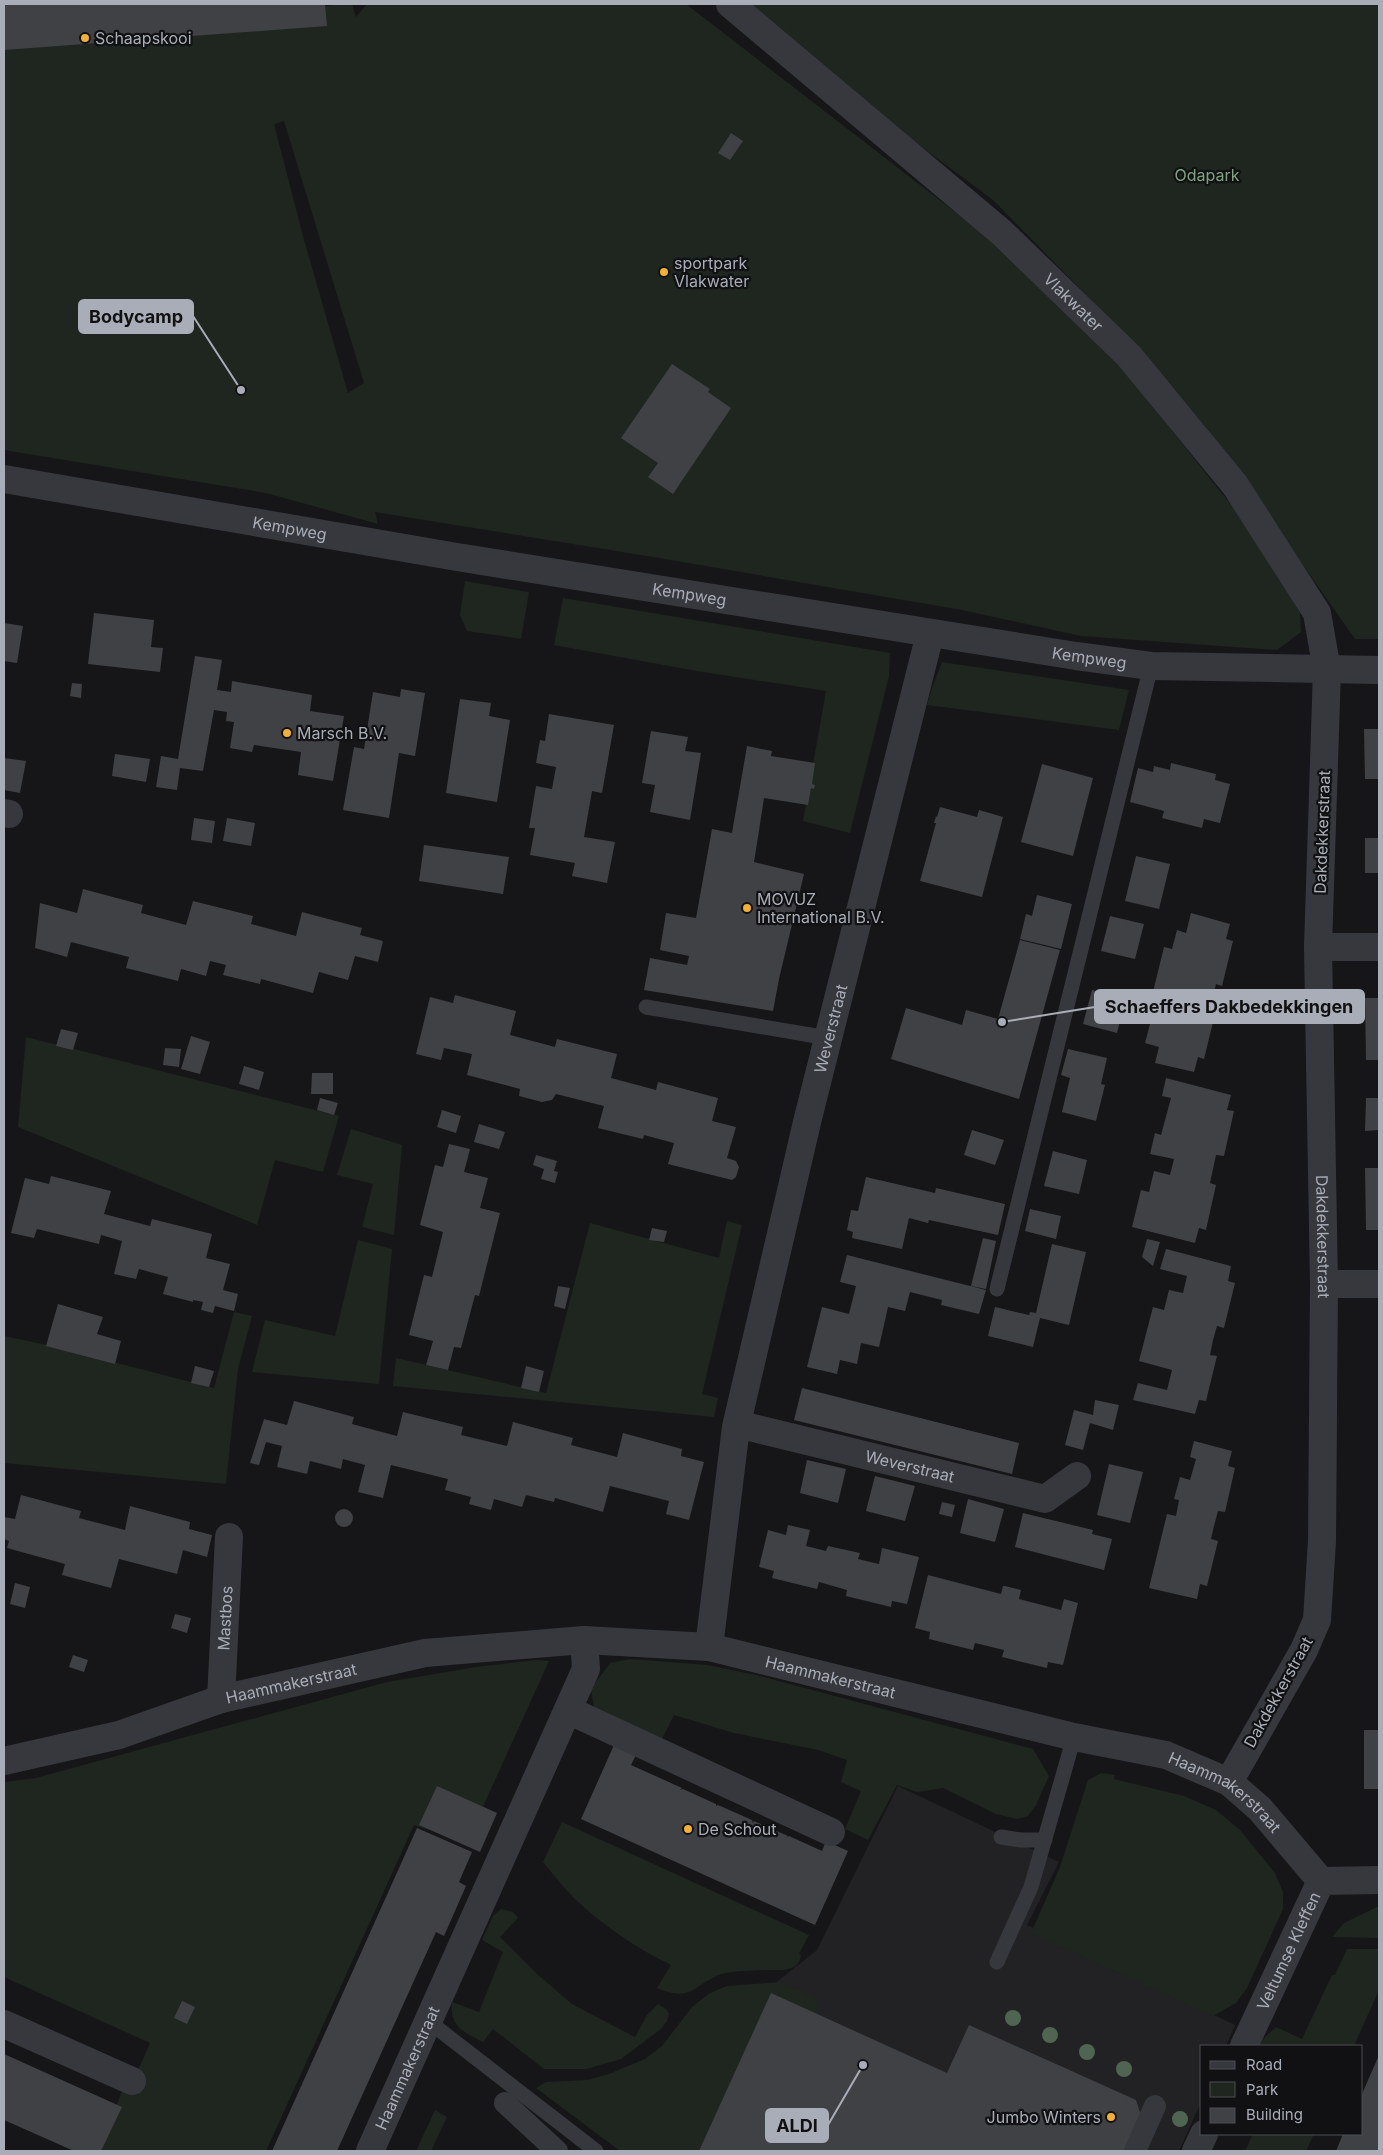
<svg xmlns="http://www.w3.org/2000/svg" width="1383" height="2155" viewBox="0 0 1383 2155" font-family="Inter,sans-serif">
<style>
.built{fill:#222225}
.green{fill:#1e261f;fill-rule:evenodd}
.building{fill:#404145}
.lines{fill:none;stroke-linecap:round;stroke-linejoin:round}
.service{stroke:#37383d;stroke-width:15}
.pedestrian{stroke:#37383d;stroke-width:22}
.minor{stroke:#37383d;stroke-width:28}
.tree{fill:#506452}
.poi-dot{fill:#f2b134;stroke:#111113;stroke-width:2}
.labels{text-anchor:middle;stroke-width:4.5;stroke-linejoin:round;paint-order:stroke}
.poi-label{font-size:16px;fill:#a8adb8;stroke:#111113;text-anchor:start}
.park-label{font-size:16px;fill:#7fa381;stroke:#111113}
.street-label{font-size:16px;fill:#a8adb8;stroke:#111113}
.leader{fill:none;stroke:#a8adb8;stroke-width:2}
.callout-dot{fill:#a8adb8;stroke:#111113;stroke-width:2}
.callout{fill:#a8adb8;stroke:#a8adb8;stroke-width:2}
.callout-label{font-size:18px;text-anchor:middle;font-weight:bold;fill:#111}
</style>
<rect width="100%" height="100%" fill="#161618"/>
<path class="built" d="M 898,1786 L 1059,1862 L 1027,1925 L 1235,2025 L 1226,2046 L 1202,2046 L 1202,2100 L 1179,2151 L 692,2151 L 754,2000 L 817,1950 Z"/>
<path class="green" d="M 350,4 L 352,4 L 356,17 L 367,4 L 686,4 L 981,232 L 1055,292 L 1126,373 L 1247,525 L 1286,584 L 1300,613 L 1301,632 L 1277,650 L 1081,636 L 962,610 L 659,558 L 375,512 L 378,524 L 266,493 L 4,450 L 4,34 ZM 284,121 L 364,383 L 348,393 L 303,236 L 274,124 Z
M 730,4 L 1379,4 L 1379,639 L 1355,639 L 1205,426 L 1149,359 L 993,200 Z
M 465,581 L 529,592 L 521,639 L 467,631 L 460,615 Z
M 563,598 L 890,653 L 889,676 L 850,833 L 803,821 L 826,691 L 697,671 L 554,645 Z
M 942,662 L 1129,690 L 1119,730 L 927,705 L 932,688 Z
M 26,1037 L 339,1116 L 323,1172 L 275,1160 L 257,1225 L 18,1127 Z
M 351,1129 L 402,1145 L 394,1235 L 362,1227 L 373,1184 L 337,1175 Z
M 727,1221 L 742,1225 L 702,1394 L 718,1398 L 714,1417 L 393,1386 L 396,1358 L 546,1393 L 590,1223 L 719,1258 Z
M 358,1240 L 392,1249 L 379,1384 L 252,1372 L 265,1320 L 335,1336 Z
M 234,1312 L 252,1316 L 238,1369 L 226,1484 L 4,1463 L 4,1336 L 47,1345 L 214,1388 Z
M 630,1659 L 708,1665 L 756,1675 L 1033,1749 L 1049,1776 L 1036,1805 L 1028,1816 L 1017,1819 L 996,1814 L 943,1788 L 917,1792 L 897,1785 L 868,1840 L 845,1829 L 861,1791 L 841,1782 L 847,1760 L 818,1750 L 734,1733 L 674,1715 L 662,1739 L 594,1708 L 591,1689 L 610,1663 Z
M 536,1660 L 549,1661 L 467,1842 L 414,1825 L 266,2151 L 98,2151 L 121,2094 L 140,2066 L 150,2043 L 4,1977 L 4,1782 L 36,1778 L 387,1682 L 476,1667 Z
M 1101,1773 L 1115,1775 L 1114,1779 L 1184,1796 L 1216,1810 L 1240,1830 L 1275,1873 L 1283,1892 L 1283,1909 L 1247,1988 L 1236,2003 L 1213,2016 L 1031,1933 L 1060,1867 L 1088,1780 Z
M 562,1822 L 809,1935 L 799,1954 L 801,1955 C 799,1966 794,1968 784,1970 C 770,1970 738,1970 725,1973 C 694,1982 694,2004 657,1988 L 671,1965 C 636,1948 602,1925 574,1898 C 563,1887 553,1874 543,1862 Z
M 1379,1906 L 1379,1938 L 1332,1937 L 1344,1923 Z
M 501,1909 L 513,1912 L 518,1918 L 500,1937 L 536,1973 L 572,2004 L 635,2037 L 647,2015 L 658,2004 L 666,2009 L 669,2014 L 667,2021 L 661,2029 L 621,2059 L 586,2069 L 544,2069 L 493,2029 L 483,2042 C 464,2032 449,2027 452,2002 L 479,2012 L 503,1952 L 482,1940 L 493,1916 Z
M 1347,1949 L 1379,1949 L 1379,1990 L 1354,2046 L 1259,2046 L 1265,2037 L 1276,2027 L 1302,2039 L 1332,1975 L 1335,1975 Z
M 780,1982 L 815,1998 L 818,2007 L 816,2014 L 771,1993 L 700,2151 L 620,2151 L 536,2088 L 546,2082 L 587,2080 L 609,2074 L 645,2059 L 662,2046 L 692,2007 L 710,1993 L 727,1986 Z
M 435,2110 L 447,2117 L 431,2151 L 416,2151 Z
M 1253,2134 L 1314,2134 L 1306,2151 L 1245,2151 Z"/>
<path class="building" d="M 4,4 L 325,4 L 327,26 L 4,50 Z
M 731,133 L 743,141 L 730,160 L 718,153 Z
M 672,364 L 710,389 L 708,392 L 731,408 L 673,494 L 648,477 L 658,463 L 621,438 Z
M 94,613 L 154,620 L 151,647 L 163,648 L 160,672 L 88,664 Z
M 4,623 L 23,626 L 17,663 L 4,661 Z
M 195,656 L 222,660 L 217,690 L 231,692 L 232,681 L 312,695 L 310,711 L 344,716 L 333,781 L 298,775 L 301,752 L 254,745 L 252,752 L 230,748 L 234,722 L 226,721 L 227,712 L 214,710 L 203,771 L 180,768 L 177,790 L 156,787 L 161,756 L 178,759 Z
M 72,683 L 82,684 L 81,698 L 70,696 Z
M 401,689 L 425,693 L 415,756 L 399,753 L 389,818 L 343,810 L 354,747 L 364,749 L 373,692 L 400,697 Z
M 460,699 L 491,703 L 489,716 L 510,720 L 497,802 L 446,793 Z
M 549,714 L 614,725 L 602,793 L 592,791 L 584,837 L 615,842 L 607,883 L 572,876 L 575,863 L 530,855 L 535,828 L 529,828 L 536,786 L 552,789 L 556,767 L 536,763 L 540,740 L 545,741 Z
M 1364,729 L 1379,729 L 1379,779 L 1365,779 Z
M 651,731 L 688,737 L 685,751 L 701,753 L 690,820 L 650,812 L 655,785 L 642,783 Z
M 747,746 L 772,751 L 771,756 L 815,763 L 812,784 L 815,785 L 814,789 L 811,788 L 808,805 L 764,798 L 758,837 L 754,862 L 804,874 L 779,979 L 773,1011 L 644,990 L 650,958 L 687,965 L 689,956 L 660,950 L 666,913 L 696,918 L 712,829 L 732,833 Z
M 115,754 L 150,759 L 146,782 L 112,776 Z
M 4,758 L 26,761 L 20,793 L 4,790 Z
M 1171,763 L 1216,774 L 1215,780 L 1230,784 L 1220,823 L 1204,819 L 1202,828 L 1162,818 L 1164,811 L 1130,802 L 1138,768 L 1153,772 L 1154,766 L 1170,770 Z
M 1042,764 L 1093,778 L 1073,856 L 1021,842 Z
M 940,807 L 977,817 L 979,810 L 1003,817 L 982,897 L 920,881 L 936,823 L 934,823 L 936,816 L 937,817 Z
M 194,818 L 215,821 L 212,843 L 191,840 Z
M 227,818 L 255,823 L 251,846 L 223,841 Z
M 1365,838 L 1379,838 L 1379,873 L 1365,873 Z
M 424,845 L 509,857 L 503,894 L 419,881 Z
M 1136,856 L 1170,864 L 1159,909 L 1125,901 Z
M 83,889 L 143,905 L 141,913 L 186,925 L 193,901 L 253,916 L 251,924 L 296,936 L 302,912 L 362,928 L 360,935 L 383,941 L 378,962 L 355,956 L 348,980 L 319,972 L 313,993 L 261,979 L 260,984 L 223,975 L 226,965 L 210,961 L 206,976 L 181,969 L 178,981 L 126,968 L 129,957 L 71,942 L 67,957 L 35,948 L 40,903 L 77,913 Z
M 1037,895 L 1072,904 L 1061,949 L 1020,939 L 1026,914 L 1032,916 Z
M 1191,913 L 1230,924 L 1226,939 L 1233,941 L 1222,986 L 1216,984 L 1209,1012 L 1215,1014 L 1204,1059 L 1198,1057 L 1194,1072 L 1155,1063 L 1159,1047 L 1145,1043 L 1156,1001 L 1151,1000 L 1164,947 L 1172,949 L 1177,930 L 1186,933 Z
M 1110,916 L 1144,924 L 1135,959 L 1101,951 Z
M 1020,940 L 1060,950 L 1019,1099 L 891,1059 L 906,1008 L 962,1025 L 966,1010 L 998,1019 Z
M 1092,990 L 1126,998 L 1117,1033 L 1083,1024 Z
M 455,995 L 516,1011 L 510,1035 L 555,1047 L 557,1039 L 617,1054 L 611,1078 L 656,1090 L 658,1082 L 718,1098 L 712,1121 L 736,1127 L 727,1158 L 736,1161 L 739,1167 L 736,1177 L 732,1180 L 668,1164 L 674,1143 L 644,1135 L 643,1139 L 598,1128 L 604,1106 L 556,1094 L 552,1100 L 542,1102 L 519,1096 L 520,1089 L 467,1075 L 472,1054 L 444,1048 L 441,1060 L 416,1054 L 430,997 L 453,1003 Z
M 1365,998 L 1379,998 L 1379,1060 L 1366,1060 Z
M 61,1029 L 78,1033 L 73,1050 L 56,1046 Z
M 191,1036 L 210,1042 L 200,1074 L 181,1069 Z
M 165,1048 L 181,1049 L 179,1067 L 163,1065 Z
M 1068,1049 L 1107,1058 L 1101,1084 L 1105,1085 L 1096,1121 L 1062,1112 L 1070,1078 L 1061,1075 Z
M 244,1066 L 264,1072 L 259,1090 L 239,1084 Z
M 312,1073 L 333,1073 L 333,1094 L 311,1094 Z
M 1166,1078 L 1231,1095 L 1227,1110 L 1234,1111 L 1224,1156 L 1216,1155 L 1210,1183 L 1216,1185 L 1206,1230 L 1199,1228 L 1195,1243 L 1132,1227 L 1141,1190 L 1149,1192 L 1154,1171 L 1170,1175 L 1174,1159 L 1150,1154 L 1155,1133 L 1161,1135 L 1171,1098 L 1162,1096 Z
M 320,1098 L 338,1103 L 334,1115 L 317,1110 Z
M 1366,1098 L 1379,1098 L 1379,1130 L 1365,1131 Z
M 442,1110 L 461,1116 L 456,1133 L 437,1127 Z
M 479,1124 L 505,1132 L 499,1149 L 474,1142 Z
M 972,1130 L 1004,1140 L 995,1165 L 964,1155 Z
M 449,1144 L 470,1149 L 464,1172 L 488,1178 L 480,1208 L 500,1213 L 479,1296 L 475,1295 L 461,1348 L 454,1347 L 448,1370 L 426,1365 L 433,1341 L 409,1335 L 424,1275 L 432,1277 L 443,1232 L 420,1225 L 435,1165 L 443,1167 Z
M 1053,1151 L 1087,1160 L 1079,1194 L 1044,1186 Z
M 536,1155 L 557,1161 L 554,1171 L 558,1172 L 555,1183 L 541,1179 L 544,1169 L 533,1165 Z
M 1365,1168 L 1379,1168 L 1379,1230 L 1366,1230 Z
M 51,1176 L 111,1191 L 104,1214 L 150,1226 L 152,1219 L 212,1234 L 206,1258 L 230,1264 L 223,1290 L 238,1294 L 234,1311 L 215,1306 L 213,1313 L 201,1310 L 203,1302 L 193,1300 L 193,1302 L 163,1294 L 168,1277 L 139,1269 L 136,1279 L 114,1274 L 122,1241 L 101,1235 L 99,1244 L 37,1229 L 34,1238 L 11,1233 L 25,1178 L 49,1184 Z
M 866,1177 L 935,1193 L 936,1188 L 1005,1204 L 998,1235 L 929,1220 L 928,1223 L 909,1218 L 902,1249 L 852,1238 L 853,1232 L 847,1230 L 851,1210 L 858,1211 Z
M 1030,1209 L 1061,1216 L 1056,1239 L 1025,1231 Z
M 652,1228 L 667,1231 L 664,1242 L 649,1240 Z
M 983,1238 L 996,1241 L 986,1289 L 971,1286 Z
M 1147,1239 L 1160,1242 L 1153,1266 L 1142,1257 Z
M 1052,1244 L 1086,1252 L 1069,1325 L 1040,1318 L 1033,1347 L 988,1336 L 995,1307 L 1029,1315 L 1030,1312 L 1036,1313 Z
M 1166,1249 L 1231,1266 L 1228,1281 L 1235,1283 L 1224,1328 L 1217,1326 L 1213,1340 L 1210,1355 L 1217,1356 L 1206,1401 L 1199,1400 L 1195,1414 L 1133,1400 L 1138,1383 L 1167,1390 L 1172,1370 L 1139,1361 L 1153,1307 L 1164,1310 L 1169,1290 L 1183,1293 L 1187,1276 L 1160,1269 Z
M 847,1255 L 986,1290 L 979,1314 L 941,1305 L 942,1300 L 910,1292 L 905,1311 L 888,1307 L 879,1347 L 861,1343 L 857,1364 L 840,1360 L 837,1374 L 807,1367 L 822,1307 L 849,1314 L 856,1286 L 840,1282 Z
M 558,1286 L 570,1288 L 565,1309 L 554,1306 Z
M 58,1304 L 103,1317 L 97,1334 L 121,1341 L 115,1364 L 46,1346 Z
M 195,1366 L 214,1371 L 209,1387 L 191,1383 Z
M 526,1366 L 544,1371 L 539,1392 L 521,1388 Z
M 802,1388 L 1019,1443 L 1012,1474 L 794,1420 Z
M 1095,1400 L 1119,1405 L 1113,1430 L 1090,1423 L 1083,1450 L 1065,1445 L 1074,1410 L 1093,1415 Z
M 294,1401 L 354,1417 L 352,1424 L 397,1436 L 403,1412 L 463,1427 L 461,1435 L 507,1446 L 513,1422 L 573,1438 L 571,1445 L 617,1457 L 623,1433 L 682,1449 L 681,1456 L 704,1462 L 689,1520 L 666,1514 L 669,1501 L 610,1486 L 603,1512 L 555,1498 L 554,1502 L 526,1495 L 522,1507 L 494,1499 L 491,1510 L 469,1504 L 471,1497 L 445,1490 L 448,1479 L 391,1465 L 383,1498 L 358,1492 L 365,1465 L 343,1459 L 341,1469 L 310,1461 L 307,1474 L 277,1467 L 282,1446 L 266,1442 L 259,1465 L 250,1463 L 264,1419 L 287,1425 Z
M 1194,1441 L 1232,1451 L 1228,1466 L 1235,1468 L 1225,1512 L 1218,1511 L 1214,1526 L 1211,1539 L 1218,1541 L 1207,1586 L 1200,1584 L 1197,1599 L 1149,1588 L 1167,1514 L 1176,1516 L 1179,1500 L 1174,1499 L 1180,1477 L 1190,1480 L 1196,1459 L 1190,1457 Z
M 807,1460 L 846,1469 L 838,1503 L 800,1493 Z
M 1109,1464 L 1143,1472 L 1130,1523 L 1097,1515 Z
M 875,1476 L 915,1486 L 905,1521 L 866,1511 Z
M 21,1495 L 81,1511 L 79,1518 L 125,1530 L 130,1506 L 190,1522 L 189,1529 L 212,1535 L 207,1557 L 183,1550 L 177,1574 L 119,1559 L 111,1588 L 62,1575 L 65,1564 L 7,1548 L 9,1541 L 4,1539 L 4,1517 L 15,1519 Z
M 968,1499 L 1004,1509 L 995,1542 L 960,1533 Z
M 942,1502 L 955,1505 L 952,1517 L 939,1514 Z
M335 1518a9 9 0 1 1 18 0a9 9 0 1 1-18 0Z
M 1023,1513 L 1093,1530 L 1092,1534 L 1112,1539 L 1104,1570 L 1015,1547 Z
M 788,1525 L 810,1530 L 806,1546 L 826,1551 L 828,1546 L 860,1553 L 858,1559 L 879,1564 L 882,1548 L 919,1557 L 907,1604 L 892,1601 L 891,1607 L 846,1596 L 847,1590 L 819,1582 L 817,1589 L 772,1578 L 774,1571 L 759,1567 L 768,1530 L 786,1535 Z
M 928,1575 L 1001,1594 L 1003,1586 L 1005,1586 L 1021,1590 L 1019,1599 L 1061,1610 L 1064,1599 L 1078,1603 L 1063,1665 L 1048,1662 L 1047,1668 L 1002,1657 L 1004,1650 L 975,1643 L 973,1650 L 929,1639 L 930,1632 L 915,1628 Z
M 15,1583 L 30,1587 L 25,1608 L 10,1604 Z
M 175,1614 L 191,1618 L 187,1633 L 171,1628 Z
M 73,1655 L 88,1660 L 84,1672 L 69,1667 Z
M 1364,1730 L 1379,1730 L 1379,1789 L 1364,1789 Z
M 614,1745 L 636,1755 L 631,1765 L 682,1788 L 680,1790 L 683,1789 L 716,1804 L 716,1806 L 718,1805 L 752,1820 L 753,1823 L 754,1821 L 788,1836 L 786,1838 L 789,1836 L 822,1851 L 826,1841 L 848,1851 L 815,1925 L 581,1819 Z
M 437,1786 L 497,1813 L 480,1852 L 419,1825 Z
M 417,1828 L 472,1852 L 459,1882 L 466,1886 L 444,1936 L 436,1932 L 337,2151 L 272,2151 Z
M 771,1993 L 947,2073 L 969,2025 L 1136,2100 L 1142,2119 L 1128,2151 L 699,2151 Z
M 182,2001 L 195,2007 L 187,2024 L 174,2018 Z
M 4,2054 L 122,2107 L 101,2151 L 74,2151 L 4,2120 Z
M 1379,2055 L 1379,2151 L 1336,2151 L 1343,2134 L 1362,2134 L 1362,2094 Z"/>
<g class="lines">
<path class="service" d="M 646,1007 L 828,1038
M 997,1289 L 1151,666
M 1001,1837 L 1021,1840 L 1045,1840
M 997,1962 L 1031,1887 L 1074,1737
M 428,2021 L 596,2151"/>
<path class="pedestrian" d="M 505,2103 L 557,2151
M 1135,2151 L 1155,2106"/>
<g class="minor">
<path id="s1" d="M 730,4 L 1001,232 L 1129,356 L 1235,485 L 1317,613 L 1327,670 L 1318,947 L 1324,1284 L 1322,1541 L 1317,1620 L 1304,1650 L 1229,1782"/>
<path id="s2" d="M 4,479 L 457,557 L 1076,656 L 1151,666 L 1379,670"/>
<path d="M 4,813 L 9,814"/>
<path d="M 1318,947 L 1379,947"/>
<path d="M 1324,1284 L 1379,1284"/>
<path id="s3" d="M 737,1424 L 1045,1499 L 1077,1476"/>
<path id="s4" d="M 709,1647 L 736,1427 L 808,1118 L 930,634"/>
<path id="s5" d="M 221,1699 L 229,1537"/>
<path d="M 568,1710 L 831,1832"/>
<path id="s6" d="M 4,1761 L 119,1735 L 221,1699 L 425,1653 L 584,1640 L 709,1647 L 1074,1737 L 1166,1755 L 1229,1782 L 1260,1809 L 1321,1881"/>
<path d="M 4,2024 L 132,2081"/>
<path id="s7" d="M 1244,2046 L 1321,1881 L 1379,1880"/>
<path id="s8" d="M 370,2151 L 586,1669 L 584,1640"/>
<path d="M 1196,2151 L 1204,2134"/>
</g>
</g>
<g class="tree">
<circle cx="1013" cy="2018" r="8"/>
<circle cx="1050" cy="2035" r="8"/>
<circle cx="1087" cy="2052" r="8"/>
<circle cx="1124" cy="2069" r="8"/>
<circle cx="1180" cy="2119" r="8"/>
</g>
<g class="poi-dot">
<circle cx="85" cy="38" r="5"/>
<circle cx="664" cy="272" r="5"/>
<circle cx="287" cy="733" r="5"/>
<circle cx="747" cy="908" r="5"/>
<circle cx="688" cy="1829" r="5"/>
<circle cx="1111" cy="2117" r="5"/>
</g>
<g class="labels">
<g class="poi-label">
<text x="95" y="44">Schaapskooi</text>
<text x="674" y="269">sportpark<tspan x="674" dy="18">Vlakwater</tspan></text>
<text x="297" y="739">Marsch B.V.</text>
<text x="757" y="905">MOVUZ<tspan x="757" dy="18">International B.V.</tspan></text>
<text x="698" y="1835">De Schout</text>
<text x="1101" y="2123" text-anchor="end">Jumbo Winters</text>
</g>
<g class="park-label">
<text x="1207" y="181">Odapark</text>
</g>
<g class="street-label">
<text dy="6" stroke="none"><textPath href="#s1" startOffset="455">Vlakwater</textPath></text>
<text dy="6" stroke="none"><textPath href="#s2" startOffset="290">Kempweg</textPath></text>
<text dy="6" stroke="none"><textPath href="#s2" startOffset="695">Kempweg</textPath></text>
<text dy="6" stroke="none"><textPath href="#s2" startOffset="1100">Kempweg</textPath></text>
<text transform="translate(1322 832) rotate(-88)" y="6">Dakdekkerstraat</text>
<text dy="6" stroke="none"><textPath href="#s4" startOffset="631">Weverstraat</textPath></text>
<text dy="6" stroke="none"><textPath href="#s1" startOffset="1476">Dakdekkerstraat</textPath></text>
<text dy="6" stroke="none"><textPath href="#s3" startOffset="178">Weverstraat</textPath></text>
<text dy="6" stroke="none"><textPath href="#s5" startOffset="81">Mastbos</textPath></text>
<text dy="6" stroke="none"><textPath href="#s6" startOffset="845">Haammakerstraat</textPath></text>
<text dy="6" stroke="none"><textPath href="#s6" startOffset="298">Haammakerstraat</textPath></text>
<text transform="translate(1278 1692) rotate(-61)" y="6">Dakdekkerstraat</text>
<text dy="6" stroke="none"><textPath href="#s6" startOffset="1260">Haammakerstraat</textPath></text>
<text dy="6" stroke="none"><textPath href="#s7" startOffset="105">Veltumse Kleffen</textPath></text>
<text dy="6" stroke="none"><textPath href="#s8" startOffset="91">Haammakerstraat</textPath></text>
</g>
</g>
<path class="leader" d="M241 390L193 316M1002 1022L1095 1007M863 2065L828 2125"/>
<g class="callout-dot">
<circle cx="241" cy="390" r="5"/>
<circle cx="1002" cy="1022" r="5"/>
<circle cx="863" cy="2065" r="5"/>
</g>
<g class="callout">
<rect x="79" y="300" width="114" height="33" rx="5"/>
<rect x="1095" y="990" width="269" height="33" rx="5"/>
<rect x="766" y="2109" width="62" height="33" rx="5"/>
</g>
<g class="callout-label">
<text x="136" y="323">Bodycamp</text>
<text x="1229" y="1013">Schaeffers Dakbedekkingen</text>
<text x="797" y="2132">ALDI</text>
</g>
<rect width="1383" height="2155" fill="none" stroke="#a8adb8" stroke-width="10"/>
<rect x="1200" y="2045" width="162" height="90" fill="#111113" stroke="#4d4f55"/>
<rect x="1210" y="2061" width="25" height="8" fill="#37383d" stroke="#4d4f55"/>
<text x="1246" y="2070" font-size="15" fill="#a8adb8">Road</text>
<rect x="1210" y="2082" width="25" height="15" fill="#1e261f" stroke="#4d4f55"/>
<text x="1246" y="2095" font-size="15" fill="#a8adb8">Park</text>
<rect x="1210" y="2108" width="25" height="15" fill="#404145" stroke="#4d4f55"/>
<text x="1246" y="2120" font-size="15" fill="#a8adb8">Building</text>
</svg>
